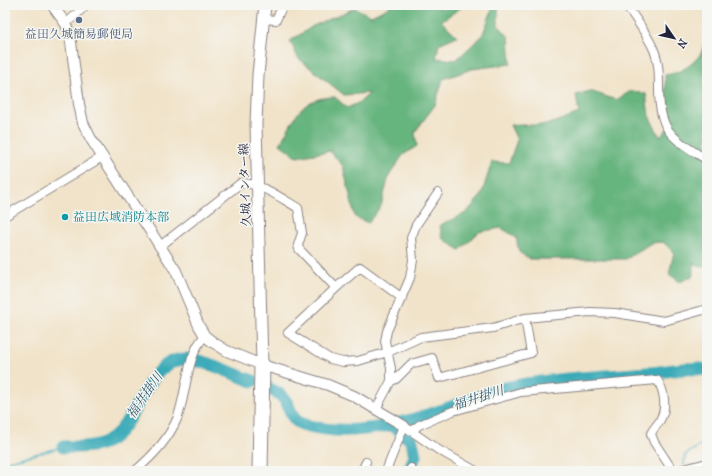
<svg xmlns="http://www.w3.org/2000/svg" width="712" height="476" viewBox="0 0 712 476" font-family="'IM FELL French Canon','Noto Serif JP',serif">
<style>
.forest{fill:#66b47e;stroke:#446b5c}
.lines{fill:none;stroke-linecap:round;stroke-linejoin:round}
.stream{stroke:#3baab8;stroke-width:2}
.river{stroke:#3baab8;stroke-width:13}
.minor-casing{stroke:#8a8282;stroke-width:10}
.tertiary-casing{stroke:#8a8282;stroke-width:12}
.secondary-casing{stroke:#8a8282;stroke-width:13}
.motorway-casing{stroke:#8a8282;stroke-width:17}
.minor{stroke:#fff;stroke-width:8}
.tertiary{stroke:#fff;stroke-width:10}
.secondary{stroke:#fff;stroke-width:11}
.motorway{stroke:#fff;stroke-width:15}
.service-dot{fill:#5c6f8a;stroke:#f6f6f2;stroke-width:1.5}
.culture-dot{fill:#0f9aa8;stroke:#f6f6f2;stroke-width:1.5}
.labels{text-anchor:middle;stroke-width:3;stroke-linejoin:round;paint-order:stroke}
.service-label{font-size:12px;fill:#4e5e75;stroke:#f6f6f2}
.street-label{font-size:12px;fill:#22223b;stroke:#f6f6f2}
.culture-label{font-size:12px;fill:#0d838f;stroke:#f6f6f2;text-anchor:start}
.water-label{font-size:13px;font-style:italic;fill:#2c586d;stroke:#f6f6f2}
</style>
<rect width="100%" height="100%" fill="#f6f6f2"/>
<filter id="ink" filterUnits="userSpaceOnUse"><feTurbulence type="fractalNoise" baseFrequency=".025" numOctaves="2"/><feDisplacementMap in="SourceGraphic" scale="8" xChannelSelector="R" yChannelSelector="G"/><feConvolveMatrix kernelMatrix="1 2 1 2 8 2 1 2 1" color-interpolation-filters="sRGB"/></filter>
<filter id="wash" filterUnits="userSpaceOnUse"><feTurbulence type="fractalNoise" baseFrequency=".012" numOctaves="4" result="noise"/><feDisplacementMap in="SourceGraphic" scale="16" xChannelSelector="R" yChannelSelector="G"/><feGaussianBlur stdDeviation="0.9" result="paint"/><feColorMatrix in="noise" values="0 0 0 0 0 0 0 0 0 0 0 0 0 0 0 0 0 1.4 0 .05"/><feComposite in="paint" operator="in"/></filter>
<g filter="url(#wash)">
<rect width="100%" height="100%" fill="#f1e3c9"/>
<path class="forest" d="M 390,5 L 433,5 L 443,9 L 445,5 L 465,5 L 441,21 L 457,36 L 439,44 L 436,58 L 456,60 L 482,36 L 494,5 L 498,5 L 498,25 L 509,37 L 511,64 L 472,69 L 443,79 L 435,105 L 415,132 L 417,146 L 403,155 L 389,176 L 381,206 L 368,223 L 355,217 L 343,166 L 330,151 L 297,157 L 280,144 C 295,118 300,97 335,97 L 347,108 L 360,102 L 370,93 L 344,95 L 298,58 L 290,41 L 313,26 L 355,8 L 371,16 L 388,8 Z
M 707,26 L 707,268 L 693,263 L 693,276 L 680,282 L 669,274 L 674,252 L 663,242 L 651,243 L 626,259 L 529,259 L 519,252 L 516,237 L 501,228 L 479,232 L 460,250 L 442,238 L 440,225 L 466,213 L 481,196 L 492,162 L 509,163 L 517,140 L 510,125 L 547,125 L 579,113 L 576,95 L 590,91 L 616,100 L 631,91 L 646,94 L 649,116 L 660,137 L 670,126 L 666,104 L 665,75 C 679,74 699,62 703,48 C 706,42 706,33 707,26 Z"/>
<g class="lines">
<path class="stream" d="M 5,462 L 63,447
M 684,466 L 685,455 L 707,441"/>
<path class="river" d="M 269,389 C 275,391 281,394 284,399 C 294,411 287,421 309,426 C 359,439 416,420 462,403 C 476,398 491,391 505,388 C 551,378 600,377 647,373 C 668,372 686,366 707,370
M 392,425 L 412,441 L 415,456 L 409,471
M 63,447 C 78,447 95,448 108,441 C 138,425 145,359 186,359 C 206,360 233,374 253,381"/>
</g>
</g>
<g filter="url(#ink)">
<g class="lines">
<g class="minor-casing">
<path id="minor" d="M 626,5 C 636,19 647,34 654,50 C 659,62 659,76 659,89 C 659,133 673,138 707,160
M 263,19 L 276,20 L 283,5
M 66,24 L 86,5
M 5,216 L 102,157
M 159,247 L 241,183 C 261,183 281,198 298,208 L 302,233 L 298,245 L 299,249 L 336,288 L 288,333 L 330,359 L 343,362 L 358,361 L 388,352 L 421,337 L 493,328 L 525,318 L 590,312 L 615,313 L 664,321 L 707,309
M 336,288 L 360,267 L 402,298
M 391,381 L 396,379 L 411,364 L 432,358 L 439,378 L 531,353 L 525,318
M 376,409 L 391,381 L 391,368 L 385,341 L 387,331 L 410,278 L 413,260 L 411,238 L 416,225 L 438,193
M 412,431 L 419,425 L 453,411 L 521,392 L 657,380 C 664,389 667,407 661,418 C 659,424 653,428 651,434 L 654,442 L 673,471
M 135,471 C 153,456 168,440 177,419 C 187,394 186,354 205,336
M 325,471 L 328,471
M 362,471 L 366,462
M 386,471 L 404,426 L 437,449 L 476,471
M 410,471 L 411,468
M 676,471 L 707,463"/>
</g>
<g class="tertiary-casing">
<path id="tertiary" d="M 52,5 L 66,24 L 71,42 L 79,104 L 83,123 L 91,139 L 176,271 L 199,326 L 205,336 L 214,343 L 227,351 L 262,365 L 328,385 L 354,396 L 404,426"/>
</g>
<g class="secondary-casing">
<path id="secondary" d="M 262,365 L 256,124 L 258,75 L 265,5"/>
</g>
<g class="motorway-casing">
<path id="motorway" d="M 260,471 L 262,365"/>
</g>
<use href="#minor" class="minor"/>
<use href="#tertiary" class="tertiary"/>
<use href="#secondary" class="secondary"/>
<use href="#motorway" class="motorway"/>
</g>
</g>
<circle class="service-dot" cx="79" cy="20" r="4"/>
<circle class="culture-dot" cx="65" cy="217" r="4"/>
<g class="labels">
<g class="service-label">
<text x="79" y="38">益田久城簡易郵便局</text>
</g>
<g class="street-label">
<text transform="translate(245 185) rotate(-92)" y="4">久城インター線</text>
</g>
<g class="culture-label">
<text x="73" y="221">益田広域消防本部</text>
</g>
<g class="water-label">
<text transform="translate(144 395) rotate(-55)" y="5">福井掛川</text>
<text transform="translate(478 397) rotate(-18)" y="5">福井掛川</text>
</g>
</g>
<rect width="712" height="476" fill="none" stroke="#f6f6f2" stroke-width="20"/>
<g transform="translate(674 38) rotate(124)" stroke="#f6f6f2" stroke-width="3" paint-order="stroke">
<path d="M0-3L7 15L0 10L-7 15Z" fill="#22223b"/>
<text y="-6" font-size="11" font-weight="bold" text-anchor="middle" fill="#22223b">N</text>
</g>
</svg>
